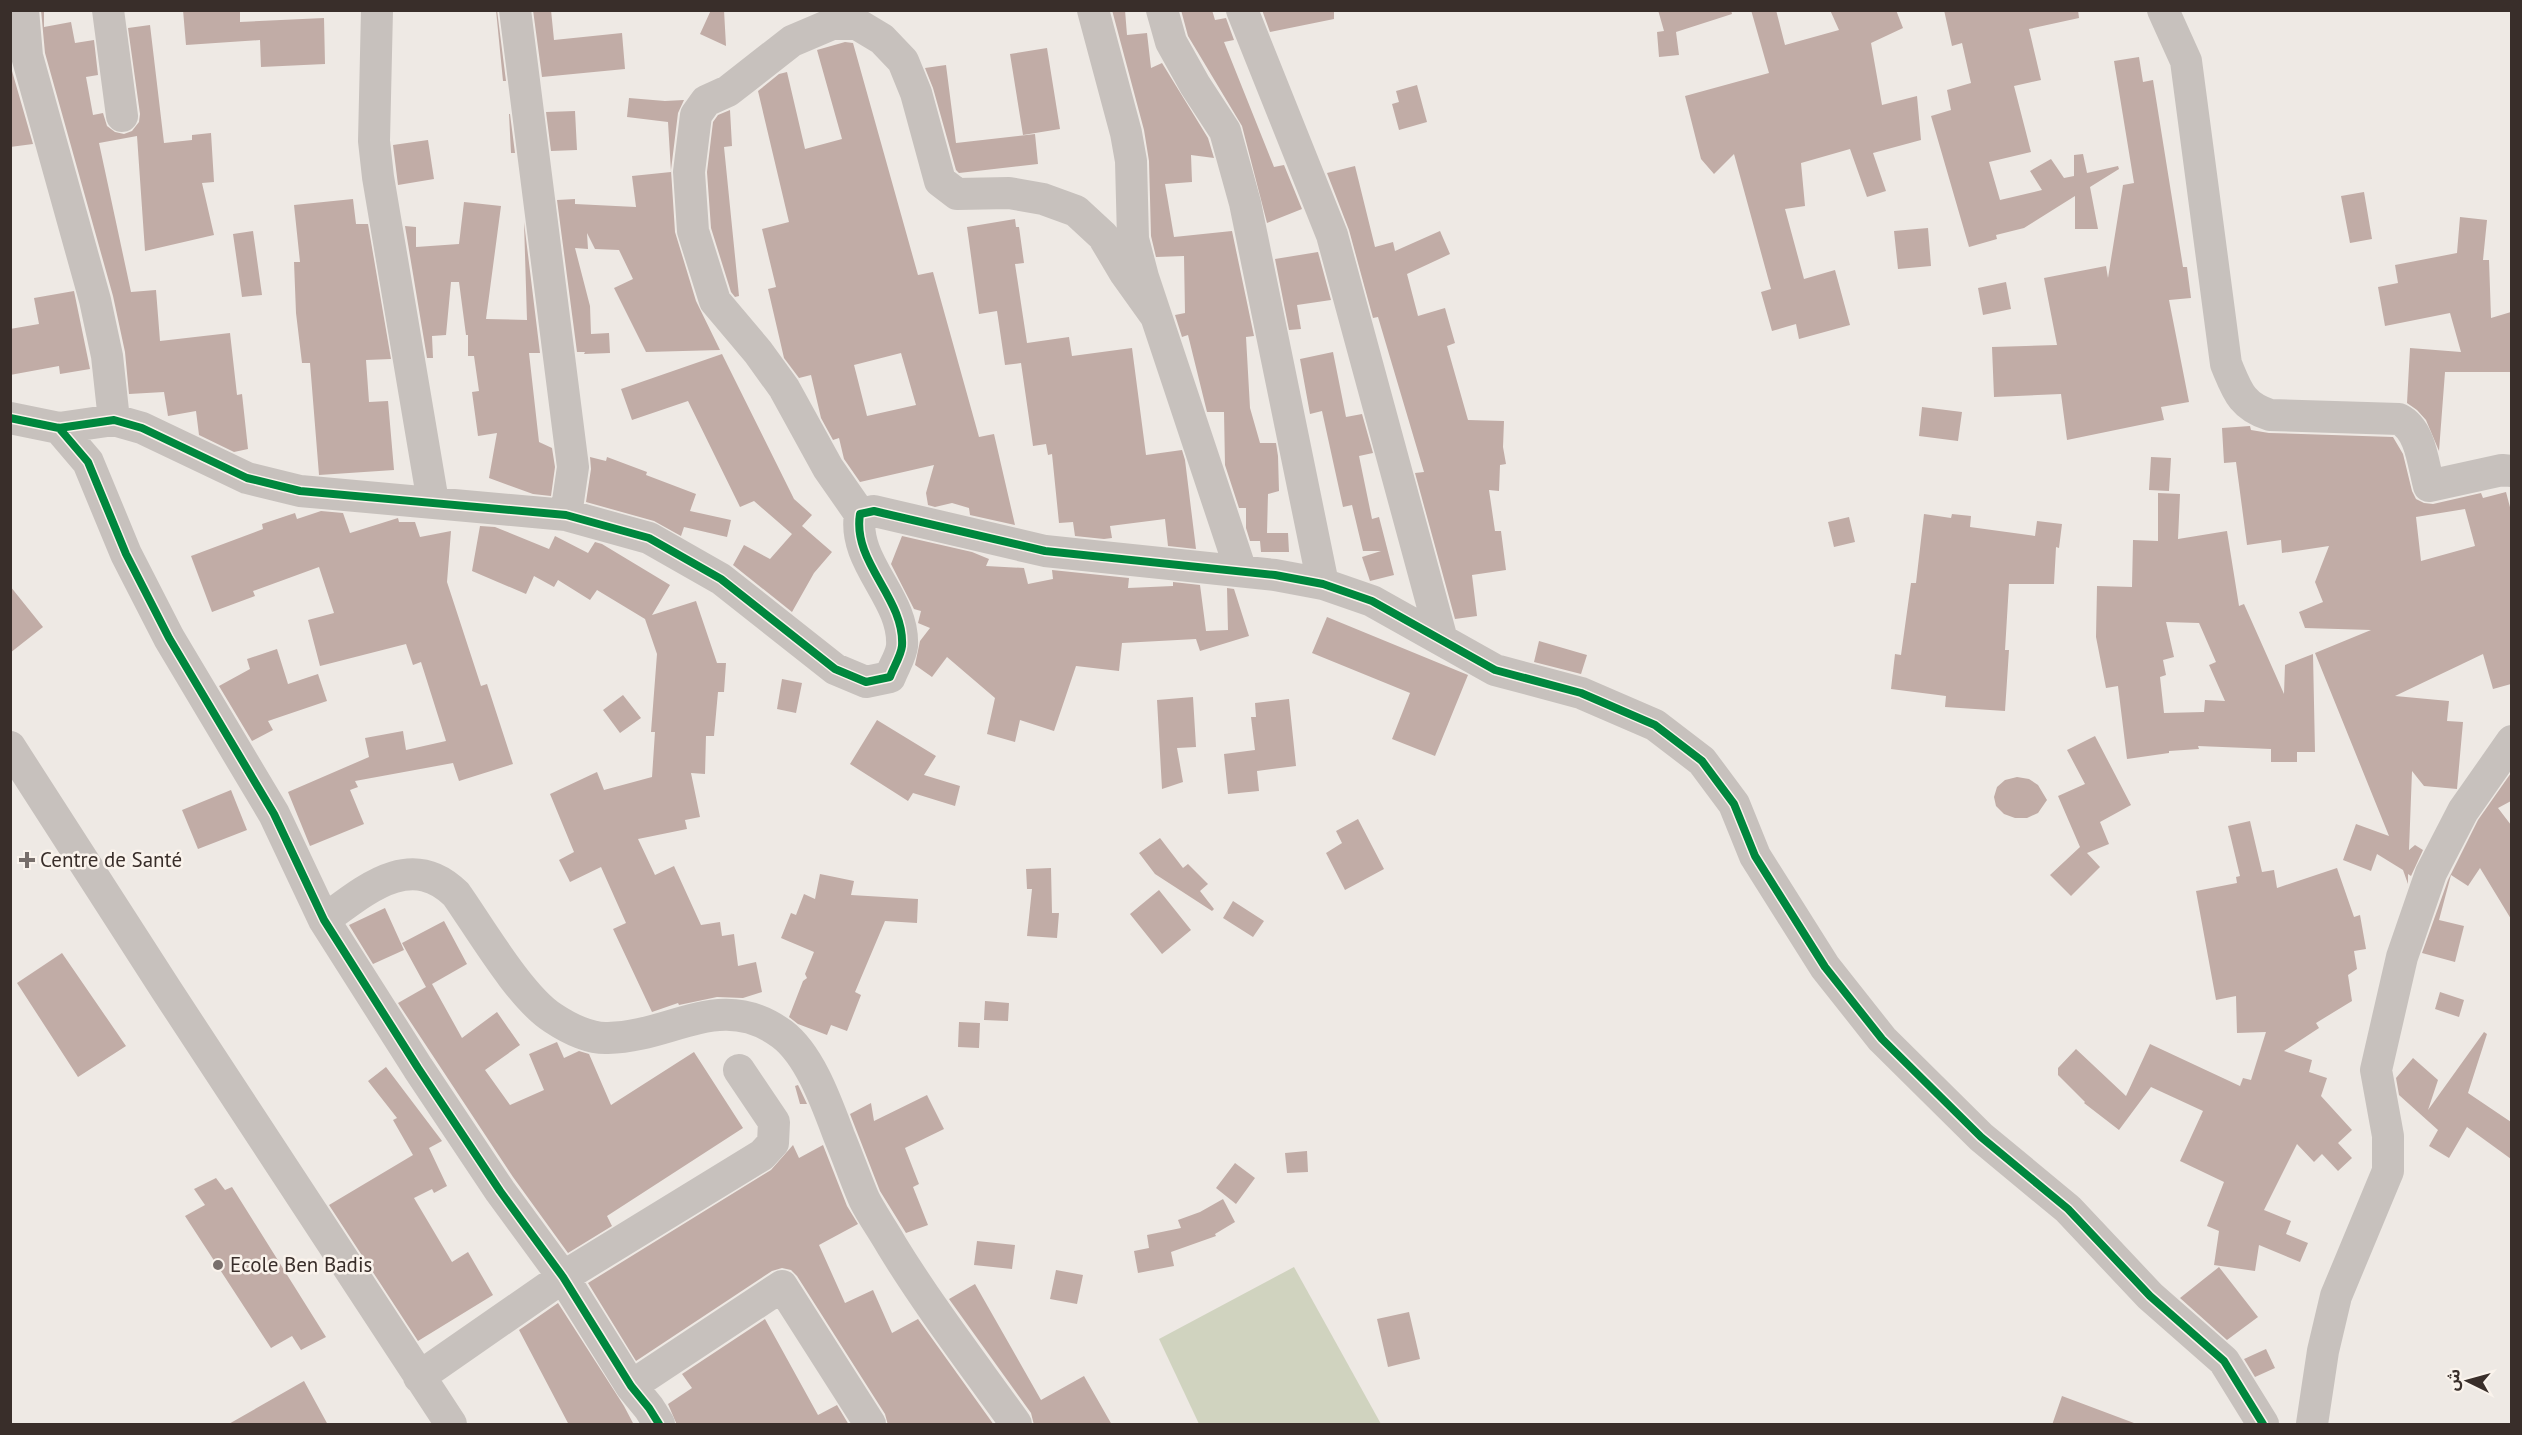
<svg xmlns="http://www.w3.org/2000/svg" width="2522" height="1435" viewBox="0 0 2522 1435" font-family="'PT Sans','Noto Sans Arabic',sans-serif">
<style>
.green{fill:#d0d3bf}
.building{fill:#c1aca6;fill-rule:evenodd}
.lines{fill:none;stroke-linecap:round;stroke-linejoin:round}
.minor{stroke:#c7c1bd;stroke-width:32}
.cycleway-casing{stroke:#faf3ec;stroke-width:11}
.cycleway{stroke:#00873e;stroke-width:8}
.poi-dot{fill:#786f6b;stroke:#faf3ec;stroke-width:2}
.labels{text-anchor:middle;stroke-width:5;stroke-linejoin:round;paint-order:stroke}
.poi-label{font-size:21px;fill:#392e2a;stroke:#faf3ec;text-anchor:start}
</style>
<rect width="100%" height="100%" fill="#eee9e4"/>
<path class="green" d="M 1294,1267 L 1381,1424 L 1199,1424 L 1159,1339 Z"/>
<path class="building" d="M 41,10 L 44,10 L 44,27 L 71,22 L 75,43 L 94,40 L 98,75 L 86,77 L 93,115 L 103,113 L 107,126 L 115,132 L 124,134 L 132,131 L 139,122 L 140,114 L 128,28 L 150,25 L 164,143 L 192,140 L 192,135 L 211,133 L 214,182 L 202,183 L 214,235 L 145,251 L 137,136 L 99,143 L 131,292 L 156,290 L 160,341 L 230,333 L 237,395 L 242,394 L 248,449 L 234,452 L 199,435 L 196,411 L 168,416 L 164,392 L 129,394 L 125,352 L 113,296 L 45,53 Z
M 183,10 L 240,10 L 240,22 L 324,18 L 325,64 L 261,67 L 260,40 L 186,45 Z
M 496,10 L 497,10 L 506,81 L 503,81 Z
M 533,10 L 551,10 L 554,40 L 622,33 L 625,69 L 542,77 Z
M 711,10 L 724,10 L 726,46 L 700,34 Z
M 1112,10 L 1125,10 L 1127,35 L 1147,33 L 1151,68 L 1162,63 L 1208,138 L 1214,158 L 1191,155 L 1192,182 L 1165,184 L 1174,237 L 1232,231 L 1254,336 L 1246,337 L 1250,408 L 1260,443 L 1276,443 L 1278,456 L 1279,491 L 1268,494 L 1267,533 L 1288,533 L 1289,552 L 1261,552 L 1260,541 L 1250,541 L 1246,528 L 1246,508 L 1239,508 L 1225,465 L 1224,412 L 1207,412 L 1188,335 L 1182,337 L 1175,315 L 1185,313 L 1184,256 L 1156,257 L 1151,236 L 1149,161 L 1144,130 Z
M 1181,10 L 1212,10 L 1215,20 L 1226,18 L 1234,40 L 1224,42 L 1274,167 L 1284,165 L 1302,209 L 1267,223 L 1242,126 L 1188,36 Z
M 1262,10 L 1334,10 L 1334,19 L 1270,32 Z
M 1658,10 L 1731,10 L 1732,14 L 1676,32 L 1679,55 L 1659,57 L 1657,32 L 1664,31 Z
M 1751,10 L 1776,10 L 1785,45 L 1839,30 L 1830,10 L 1896,10 L 1903,28 L 1871,43 L 1882,105 L 1917,96 L 1921,140 L 1873,153 L 1886,191 L 1867,197 L 1850,149 L 1801,163 L 1805,206 L 1785,209 L 1804,279 L 1835,270 L 1850,325 L 1799,339 L 1796,324 L 1772,331 L 1761,292 L 1771,289 L 1734,154 L 1714,174 L 1701,159 L 1685,96 L 1769,73 Z
M 1944,10 L 2078,10 L 2079,18 L 2029,29 L 2041,80 L 2014,86 L 2031,152 L 1989,162 L 2000,200 L 2042,190 L 2030,171 L 2051,159 L 2064,178 L 2074,176 L 2074,155 L 2083,154 L 2087,173 L 2118,166 L 2119,169 L 2090,187 L 2098,229 L 2075,229 L 2075,196 L 2024,228 L 1996,235 L 1997,239 L 1969,247 L 1931,116 L 1951,110 L 1947,90 L 1971,83 L 1962,43 L 1952,46 Z
M 845,42 L 853,43 L 918,275 L 933,272 L 979,437 L 994,434 L 1015,525 L 970,515 L 969,508 L 952,503 L 935,507 L 928,505 L 926,493 L 934,465 L 860,482 L 844,459 L 839,438 L 833,440 L 821,418 L 811,375 L 799,378 L 784,358 L 768,289 L 776,287 L 762,229 L 789,222 L 758,91 L 779,74 L 787,72 L 805,149 L 842,139 L 817,50 ZM 901,353 L 916,405 L 867,416 L 854,365 Z
M 1047,48 L 1060,129 L 1023,135 L 1010,54 Z
M 2139,57 L 2143,82 L 2153,80 L 2183,267 L 2187,267 L 2191,298 L 2169,300 L 2189,402 L 2161,407 L 2164,420 L 2067,440 L 2061,394 L 1994,397 L 1992,347 L 2057,345 L 2044,278 L 2106,266 L 2108,278 L 2123,185 L 2134,183 L 2114,61 Z
M 10,64 L 33,144 L 10,147 Z
M 946,65 L 956,143 L 1035,134 L 1038,164 L 959,173 L 956,170 L 933,88 L 925,68 Z
M 1417,85 L 1427,122 L 1399,130 L 1392,104 L 1399,102 L 1396,91 Z
M 629,98 L 665,101 L 684,100 L 678,113 L 671,170 L 675,232 L 696,301 L 720,350 L 646,352 L 614,288 L 633,279 L 619,250 L 595,249 L 587,233 L 588,249 L 575,248 L 590,306 L 591,334 L 609,333 L 610,353 L 584,354 L 585,352 L 577,352 L 557,200 L 575,199 L 575,204 L 636,207 L 632,176 L 671,172 L 668,122 L 627,117 Z
M 730,110 L 732,146 L 724,147 L 739,296 L 735,297 L 731,292 L 711,228 L 707,172 L 713,122 L 718,115 Z
M 575,111 L 577,150 L 551,151 L 546,112 Z
M 509,114 L 510,114 L 515,153 L 511,153 Z
M 428,140 L 434,179 L 398,185 L 393,145 Z
M 1355,166 L 1375,247 L 1393,242 L 1395,251 L 1440,231 L 1450,254 L 1407,274 L 1418,316 L 1445,308 L 1455,343 L 1447,346 L 1468,420 L 1504,421 L 1503,447 L 1506,464 L 1500,465 L 1499,491 L 1489,490 L 1495,531 L 1501,531 L 1506,570 L 1472,575 L 1477,616 L 1455,619 L 1415,473 L 1424,472 L 1378,317 L 1373,318 L 1349,230 L 1327,173 Z
M 2364,192 L 2372,239 L 2350,243 L 2341,196 Z
M 353,199 L 356,224 L 368,224 L 391,359 L 366,360 L 369,402 L 388,401 L 394,470 L 319,475 L 310,363 L 302,363 L 296,313 L 294,262 L 300,262 L 294,205 Z
M 464,202 L 501,206 L 486,319 L 527,320 L 524,222 L 540,353 L 529,353 L 539,442 L 552,448 L 555,467 L 551,496 L 533,494 L 489,478 L 497,433 L 478,436 L 472,392 L 479,391 L 474,356 L 468,356 L 468,335 L 466,335 L 459,282 L 451,282 L 446,335 L 432,336 L 433,358 L 427,358 L 405,226 L 416,227 L 416,247 L 459,244 Z
M 2460,217 L 2487,220 L 2483,260 L 2489,260 L 2491,318 L 2511,312 L 2511,372 L 2445,372 L 2439,451 L 2426,420 L 2417,410 L 2407,403 L 2410,348 L 2461,352 L 2450,313 L 2385,326 L 2378,287 L 2398,283 L 2395,265 L 2457,253 Z
M 1015,219 L 1016,227 L 1019,227 L 1024,263 L 1015,264 L 1027,343 L 1069,337 L 1072,356 L 1132,348 L 1146,455 L 1182,450 L 1185,460 L 1196,549 L 1168,546 L 1165,519 L 1110,526 L 1112,538 L 1104,539 L 1075,536 L 1073,522 L 1059,523 L 1052,454 L 1048,455 L 1046,444 L 1033,446 L 1021,363 L 1005,365 L 997,311 L 979,314 L 967,227 Z
M 1928,228 L 1931,266 L 1898,269 L 1894,231 Z
M 253,231 L 262,295 L 242,297 L 233,234 Z
M 1318,252 L 1331,300 L 1297,305 L 1301,329 L 1289,330 L 1275,259 Z
M 2006,282 L 2011,309 L 1983,315 L 1978,288 Z
M 74,291 L 90,369 L 60,374 L 59,366 L 10,375 L 10,329 L 39,324 L 34,298 Z
M 1333,352 L 1346,417 L 1362,414 L 1373,453 L 1359,456 L 1372,519 L 1379,517 L 1394,575 L 1370,581 L 1362,557 L 1381,551 L 1363,551 L 1352,505 L 1343,507 L 1322,411 L 1310,414 L 1300,359 Z
M 722,354 L 794,499 L 812,515 L 802,526 L 832,552 L 814,573 L 792,612 L 733,565 L 744,545 L 770,559 L 792,534 L 754,501 L 740,507 L 688,401 L 632,420 L 621,389 Z
M 1922,407 L 1962,412 L 1958,441 L 1919,436 Z
M 2250,426 L 2251,430 L 2269,433 L 2393,437 L 2403,454 L 2412,491 L 2416,499 L 2424,503 L 2433,504 L 2481,493 L 2483,498 L 2506,492 L 2511,511 L 2511,684 L 2493,689 L 2483,654 L 2395,696 L 2449,701 L 2447,721 L 2463,722 L 2457,789 L 2424,786 L 2412,771 L 2409,850 L 2415,845 L 2423,850 L 2411,876 L 2408,874 L 2408,884 L 2403,870 L 2377,854 L 2371,871 L 2343,860 L 2356,824 L 2389,836 L 2315,653 L 2371,630 L 2305,628 L 2299,612 L 2323,602 L 2315,582 L 2329,546 L 2282,553 L 2281,540 L 2247,545 L 2236,462 L 2224,463 L 2222,428 ZM 2465,509 L 2475,546 L 2421,561 L 2416,517 Z
M 590,457 L 606,461 L 607,457 L 647,472 L 646,475 L 696,494 L 690,511 L 731,520 L 727,537 L 684,527 L 681,536 L 654,521 L 586,502 L 591,469 Z
M 2151,457 L 2171,458 L 2169,491 L 2149,490 Z
M 2158,493 L 2180,494 L 2178,539 L 2227,531 L 2239,606 L 2244,604 L 2284,694 L 2285,665 L 2313,654 L 2315,752 L 2297,752 L 2297,762 L 2271,762 L 2271,749 L 2198,746 L 2199,749 L 2169,751 L 2169,753 L 2127,759 L 2118,686 L 2106,688 L 2096,637 L 2097,586 L 2132,587 L 2133,540 L 2158,541 ZM 2166,622 L 2199,623 L 2216,662 L 2209,665 L 2225,701 L 2205,700 L 2204,712 L 2164,713 L 2160,677 L 2166,675 L 2163,660 L 2174,657 Z
M 321,511 L 343,513 L 350,533 L 398,518 L 399,522 L 415,522 L 420,537 L 451,531 L 447,582 L 481,686 L 487,684 L 513,764 L 459,781 L 453,763 L 355,781 L 358,787 L 350,790 L 364,824 L 310,846 L 288,792 L 369,757 L 365,738 L 403,731 L 406,750 L 446,741 L 421,662 L 413,665 L 406,644 L 320,666 L 308,620 L 334,613 L 319,567 L 253,591 L 255,596 L 212,612 L 191,556 L 263,529 L 262,524 L 295,513 L 297,519 Z
M 1924,514 L 1951,518 L 1952,514 L 1971,516 L 1970,527 L 2035,536 L 2037,521 L 2062,524 L 2059,548 L 2056,547 L 2054,584 L 2009,584 L 2005,650 L 2009,650 L 2005,711 L 1945,707 L 1946,696 L 1891,689 L 1895,654 L 1901,655 L 1911,583 L 1916,583 Z
M 1849,517 L 1855,542 L 1834,547 L 1828,522 Z
M 480,526 L 495,527 L 549,549 L 555,536 L 588,553 L 595,542 L 602,544 L 670,585 L 652,615 L 696,601 L 717,663 L 726,663 L 724,692 L 718,692 L 714,736 L 706,736 L 705,774 L 691,773 L 700,817 L 685,820 L 687,829 L 638,839 L 655,875 L 674,866 L 701,925 L 720,922 L 722,936 L 734,934 L 738,966 L 756,962 L 762,992 L 743,998 L 717,997 L 679,1005 L 678,1003 L 652,1012 L 613,929 L 626,923 L 601,867 L 570,882 L 559,860 L 574,852 L 550,794 L 597,772 L 604,790 L 652,777 L 655,732 L 651,732 L 657,654 L 645,619 L 597,590 L 590,600 L 558,580 L 554,587 L 534,576 L 526,594 L 472,571 Z
M 902,536 L 972,552 L 989,559 L 986,566 L 1024,568 L 1028,584 L 1053,579 L 1052,570 L 1129,578 L 1128,588 L 1173,586 L 1173,582 L 1200,585 L 1206,631 L 1228,630 L 1227,588 L 1234,589 L 1249,636 L 1200,651 L 1196,639 L 1122,643 L 1119,671 L 1076,666 L 1054,731 L 1020,720 L 1015,742 L 987,734 L 995,698 L 947,657 L 932,677 L 915,665 L 920,641 L 930,628 L 918,623 L 921,611 L 914,609 L 891,564 Z
M 10,586 L 43,627 L 10,653 Z
M 1327,617 L 1468,675 L 1435,756 L 1392,739 L 1410,693 L 1312,653 Z
M 1539,641 L 1587,655 L 1581,674 L 1534,662 Z
M 277,649 L 288,684 L 318,674 L 327,701 L 268,721 L 273,730 L 252,741 L 219,686 L 250,669 L 247,659 Z
M 782,679 L 802,683 L 796,713 L 777,709 Z
M 623,695 L 641,718 L 620,733 L 603,710 Z
M 1193,697 L 1196,747 L 1177,748 L 1183,782 L 1162,789 L 1157,700 Z
M 1289,699 L 1296,766 L 1257,771 L 1259,791 L 1228,794 L 1224,754 L 1255,750 L 1251,717 L 1256,717 L 1255,703 Z
M 877,720 L 936,756 L 924,775 L 960,786 L 955,806 L 913,793 L 908,801 L 850,764 Z
M 2095,736 L 2131,805 L 2100,822 L 2109,844 L 2087,853 L 2100,867 L 2071,896 L 2050,875 L 2080,847 L 2058,796 L 2085,784 L 2067,750 Z
M 2511,773 L 2511,801 L 2498,808 L 2511,825 L 2511,919 L 2480,868 L 2468,886 L 2451,875 L 2439,920 L 2464,926 L 2455,962 L 2422,953 L 2448,880 L 2478,820 Z
M 2017,777 L 2029,779 L 2038,785 L 2047,800 L 2038,813 L 2027,818 L 2015,818 L 2004,814 L 1996,806 L 1994,797 L 1997,787 L 2005,780 Z
M 231,790 L 247,830 L 198,849 L 182,810 Z
M 1358,819 L 1384,869 L 1345,890 L 1326,853 L 1342,843 L 1336,831 Z
M 2250,821 L 2262,872 L 2274,870 L 2277,888 L 2337,868 L 2354,917 L 2360,915 L 2366,949 L 2354,951 L 2357,969 L 2348,975 L 2352,1001 L 2316,1023 L 2319,1028 L 2284,1051 L 2312,1060 L 2309,1072 L 2327,1078 L 2321,1096 L 2352,1130 L 2338,1143 L 2352,1158 L 2338,1171 L 2322,1154 L 2314,1162 L 2297,1144 L 2264,1210 L 2291,1221 L 2286,1234 L 2308,1243 L 2300,1262 L 2259,1245 L 2255,1271 L 2214,1265 L 2219,1231 L 2207,1226 L 2224,1182 L 2180,1161 L 2203,1111 L 2151,1087 L 2119,1130 L 2084,1103 L 2085,1102 L 2058,1075 L 2058,1068 L 2076,1049 L 2126,1096 L 2150,1044 L 2240,1086 L 2243,1078 L 2251,1080 L 2266,1032 L 2237,1033 L 2236,996 L 2216,1000 L 2196,891 L 2237,883 L 2236,877 L 2240,876 L 2228,826 Z
M 1160,838 L 1183,868 L 1188,864 L 1208,884 L 1200,891 L 1214,909 L 1212,911 L 1155,874 L 1139,853 Z
M 1051,868 L 1052,913 L 1059,913 L 1057,938 L 1027,936 L 1032,889 L 1027,889 L 1026,869 Z
M 820,874 L 854,881 L 851,895 L 918,899 L 917,923 L 885,921 L 855,992 L 861,995 L 847,1031 L 831,1025 L 827,1035 L 798,1024 L 789,1017 L 803,981 L 807,978 L 805,974 L 814,952 L 781,938 L 791,913 L 796,915 L 804,894 L 815,899 Z
M 1159,890 L 1191,930 L 1162,954 L 1130,914 Z
M 1233,901 L 1264,921 L 1253,937 L 1223,918 Z
M 385,908 L 404,950 L 373,964 L 349,925 Z
M 444,921 L 467,964 L 432,984 L 462,1038 L 497,1012 L 520,1045 L 485,1070 L 510,1105 L 544,1090 L 529,1054 L 557,1042 L 564,1058 L 579,1051 L 589,1054 L 611,1105 L 694,1052 L 743,1128 L 607,1216 L 612,1226 L 568,1253 L 513,1177 L 398,1003 L 426,987 L 402,943 Z
M 62,953 L 126,1046 L 78,1077 L 17,983 Z
M 2440,992 L 2464,1000 L 2459,1017 L 2435,1009 Z
M 985,1001 L 1009,1003 L 1008,1021 L 984,1020 Z
M 959,1022 L 980,1023 L 979,1048 L 958,1047 Z
M 2484,1032 L 2487,1034 L 2468,1093 L 2511,1122 L 2511,1159 L 2467,1127 L 2449,1158 L 2429,1146 L 2438,1130 L 2399,1095 L 2396,1078 L 2413,1058 L 2438,1080 L 2428,1110 Z
M 386,1067 L 442,1141 L 429,1148 L 447,1186 L 434,1193 L 432,1189 L 414,1198 L 452,1262 L 468,1252 L 493,1295 L 418,1341 L 329,1205 L 413,1155 L 393,1120 L 397,1118 L 368,1081 Z
M 798,1085 L 800,1089 L 807,1104 L 800,1104 L 795,1086 Z
M 927,1095 L 944,1129 L 905,1148 L 919,1184 L 913,1187 L 928,1225 L 906,1233 L 880,1191 L 850,1114 L 871,1103 L 874,1121 Z
M 793,1145 L 799,1158 L 823,1145 L 847,1206 L 858,1224 L 819,1245 L 845,1303 L 873,1290 L 892,1333 L 918,1319 L 994,1425 L 888,1425 L 885,1414 L 797,1276 L 791,1270 L 782,1268 L 772,1271 L 636,1361 L 588,1283 L 771,1170 Z
M 1307,1151 L 1308,1172 L 1287,1173 L 1285,1153 Z
M 1235,1163 L 1255,1178 L 1236,1204 L 1216,1188 Z
M 216,1178 L 225,1190 L 232,1187 L 326,1337 L 301,1350 L 292,1336 L 271,1348 L 185,1216 L 205,1205 L 194,1189 Z
M 1223,1199 L 1235,1222 L 1215,1234 L 1216,1236 L 1171,1252 L 1174,1266 L 1138,1273 L 1134,1251 L 1149,1248 L 1147,1235 L 1181,1228 L 1178,1220 L 1200,1212 Z
M 977,1241 L 1015,1245 L 1012,1269 L 974,1265 Z
M 2219,1267 L 2258,1317 L 2227,1340 L 2180,1298 Z
M 1056,1270 L 1083,1275 L 1077,1304 L 1050,1299 Z
M 975,1284 L 1041,1400 L 1084,1376 L 1112,1425 L 1034,1425 L 1031,1413 L 949,1299 Z
M 558,1303 L 624,1406 L 634,1425 L 569,1425 L 519,1330 Z
M 1409,1312 L 1420,1359 L 1388,1367 L 1377,1319 Z
M 765,1319 L 818,1415 L 837,1405 L 849,1425 L 677,1425 L 668,1404 L 692,1388 L 682,1374 Z
M 2266,1349 L 2275,1368 L 2255,1377 L 2244,1359 Z
M 304,1381 L 328,1425 L 227,1425 Z
M 2062,1396 L 2134,1423 L 2134,1425 L 2052,1425 Z"/>
<g class="lines">
<path class="minor" d="M 23,10 L 27,56 L 95,300 L 107,356 L 114,420
M 108,10 L 122,116
M 377,10 L 374,141 L 378,177 L 433,502
M 515,10 L 573,467 L 566,515
M 1093,10 L 1126,133 L 1131,161 L 1133,239 L 1143,277 L 1241,571
M 1162,10 L 1171,42 L 1195,85 L 1225,131 L 1245,203 L 1323,584
M 1242,10 L 1332,235 L 1442,640
M 2163,10 L 2186,61 L 2226,364 C 2237,390 2241,406 2270,415 L 2399,419 C 2421,430 2423,464 2429,486 L 2502,470 L 2512,471
M 10,418 L 59,428 L 114,420 L 142,428 L 247,478 L 300,491 L 566,515 L 649,538 L 721,579 L 835,669 L 866,682 L 890,677 C 893,668 901,656 902,646 C 905,598 852,563 860,514 L 874,511 L 1045,551 L 1275,575 L 1323,584 L 1372,601 L 1495,670 L 1581,693 L 1655,725 L 1702,761 L 1734,804 L 1755,856 L 1825,967 L 1882,1039 L 1981,1137 L 2068,1209 L 2150,1296 L 2224,1361 L 2263,1424
M 59,428 L 88,462 L 126,554 L 169,638 L 274,814 L 324,920 L 418,1068 L 500,1191 L 563,1277 L 631,1386 L 649,1408 L 659,1424
M 860,514 L 828,468 L 784,388 L 758,352 L 715,301 L 693,231 L 689,172 L 696,115 L 706,101 L 728,91 L 792,41 L 832,24 L 857,24 L 882,39 L 903,61 L 916,93 L 940,181 L 957,194 L 1009,193 L 1043,199 L 1076,211 L 1103,236 L 1125,273 L 1155,315
M 10,747 L 167,991 L 451,1424
M 324,920 C 364,891 410,849 456,894 C 480,928 520,997 553,1018 C 568,1028 590,1039 608,1038 C 672,1037 721,989 782,1034 C 810,1055 827,1104 839,1136 C 848,1157 855,1178 864,1199 C 872,1215 883,1230 892,1246 C 930,1308 974,1365 1016,1424
M 419,1377 L 563,1277 L 762,1155 L 773,1143 L 774,1122 L 739,1070
M 631,1386 L 782,1286 L 870,1424
M 2312,1424 L 2323,1351 L 2336,1296 L 2388,1171 L 2388,1136 L 2376,1070 L 2402,957 L 2431,873 L 2463,811 L 2512,741"/>
<g class="cycleway-casing">
<path id="cycleway" d="M 10,418 L 59,428 L 114,420 L 142,428 L 247,478 L 300,491 L 566,515 L 649,538 L 721,579 L 835,669 L 866,682 L 890,677 C 893,668 901,656 902,646 C 905,598 852,563 860,514 L 874,511 L 1045,551 L 1275,575 L 1323,584 L 1372,601 L 1495,670 L 1581,693 L 1655,725 L 1702,761 L 1734,804 L 1755,856 L 1825,967 L 1882,1039 L 1981,1137 L 2068,1209 L 2150,1296 L 2224,1361 L 2263,1424
M 59,428 L 88,462 L 126,554 L 169,638 L 274,814 L 324,920 L 418,1068 L 500,1191 L 563,1277 L 631,1386 L 649,1408 L 659,1424"/>
</g>
<use href="#cycleway" class="cycleway"/>
</g>
<g class="poi-dot">
<path d="M24 851h6v6h6v6h-6v6h-6v-6h-6v-6h6z"/>
<circle cx="218" cy="1265" r="6"/>
</g>
<g class="labels">
<g class="poi-label">
<text x="40" y="867">Centre de Santé</text>
<text x="230" y="1272">Ecole Ben Badis</text>
</g>
</g>
<rect width="2522" height="1435" fill="none" stroke="#392e2a" stroke-width="24"/>
<g transform="translate(2468 1381) rotate(275)" stroke="#faf3ec" stroke-width="4.5" paint-order="stroke">
<path d="M0-4.5L10 22L0 15L-10 22Z" fill="#392e2a"/>
<text y="-9" font-size="16" font-weight="bold" text-anchor="middle" fill="#392e2a">ش</text>
</g>
</svg>
